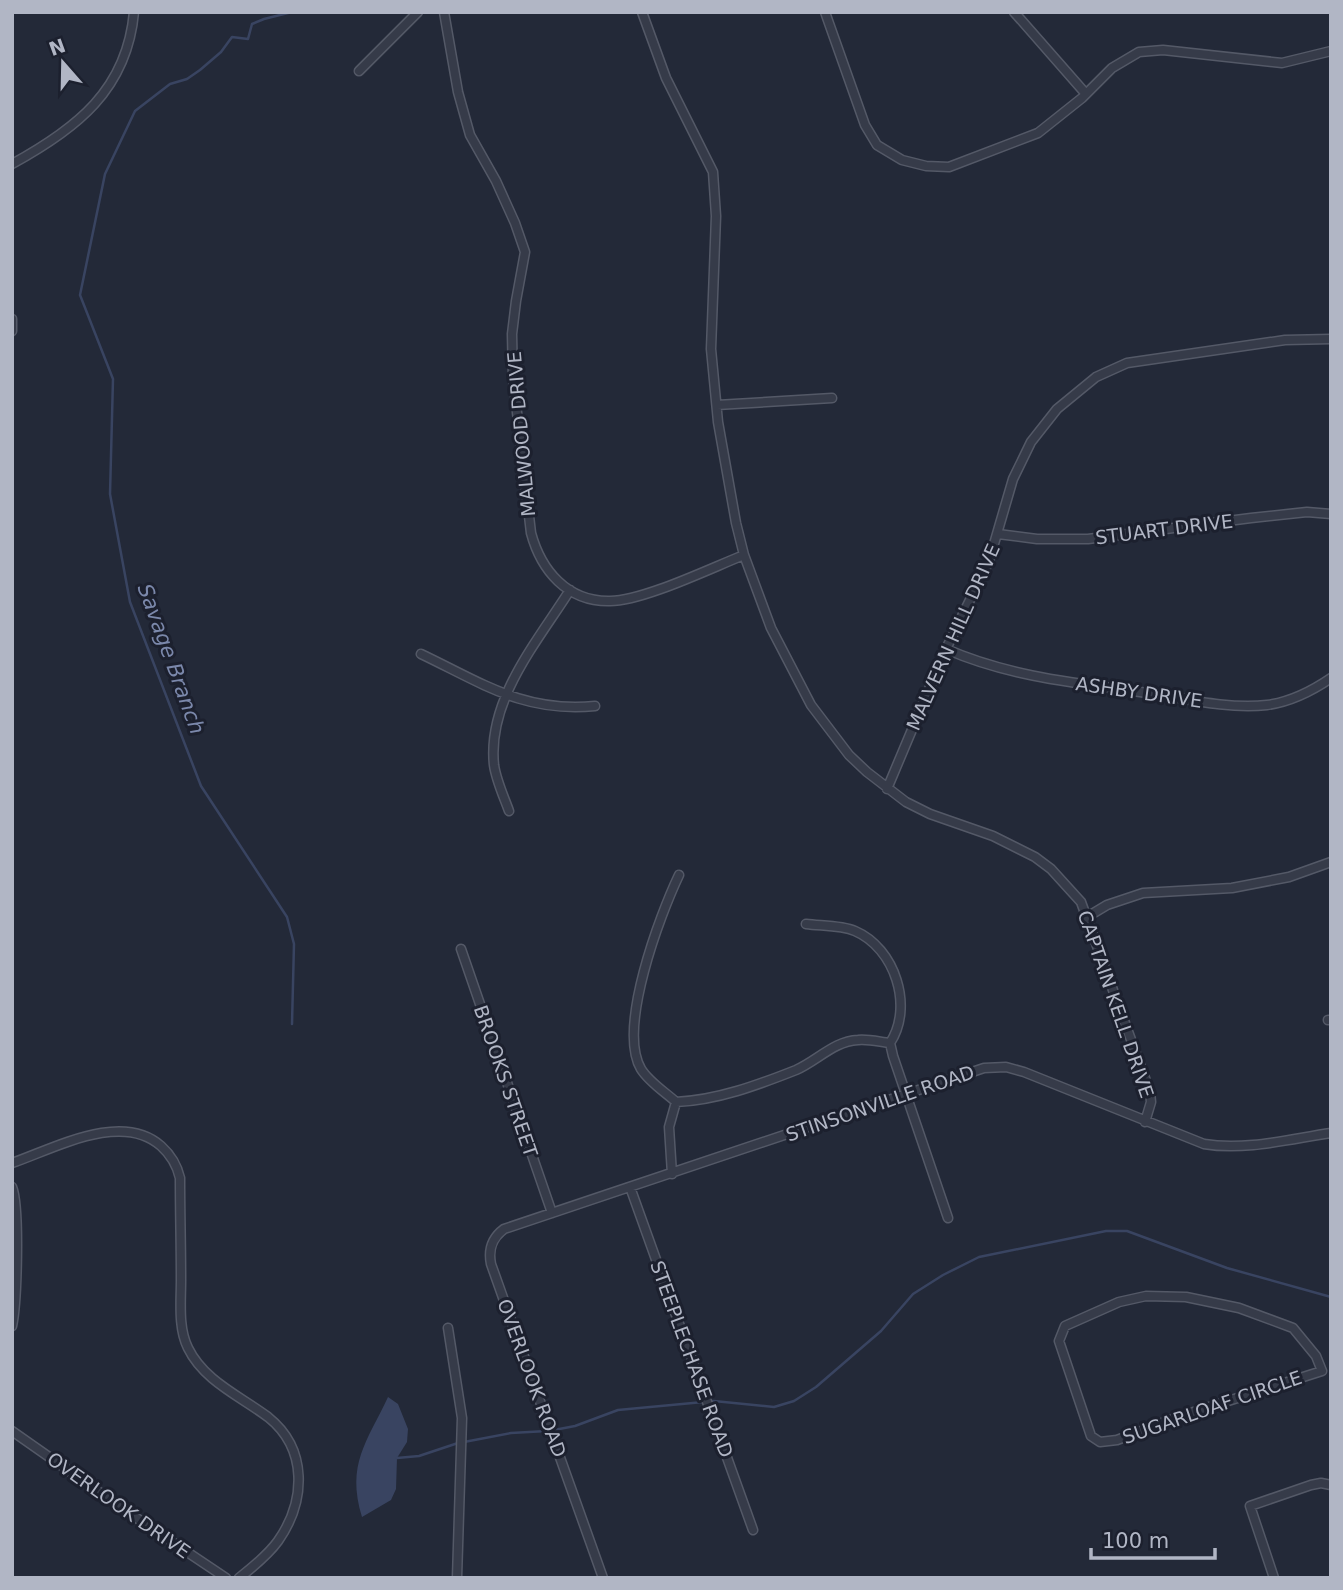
<svg xmlns="http://www.w3.org/2000/svg" width="1343" height="1590" viewBox="0 0 1343 1590" font-family="'DejaVu Sans',sans-serif">
<style>
.water{fill:#394461}
.lines{fill:none;stroke-linecap:round;stroke-linejoin:round}
.stream{stroke:#394461;stroke-width:2.5}
.street-casing{stroke:#545967;stroke-width:11}
.street{stroke:#363b49;stroke-width:8}
.labels{text-anchor:middle;stroke-width:6;stroke-linejoin:round;paint-order:stroke}
.street-label{font-size:19px;fill:#b1b6c5;stroke:#1c202e}
.water-label{font-size:21px;font-style:italic;fill:#7b88ab;stroke:#1c202e}
</style>
<rect width="100%" height="100%" fill="#232938"/>
<path class="water" d="M 388,1397 L 398,1404 L 408,1429 L 407,1442 L 397,1458 L 396,1489 L 391,1500 L 362,1517 C 346,1464 367,1442 388,1397 Z"/>
<g class="lines">
<path class="stream" d="M 292,1024 L 294,944 L 287,917 L 201,786 L 130,602 L 110,494 L 113,379 L 80,295 L 105,174 L 135,111 L 170,84 L 187,79 L 200,70 L 221,52 L 232,37 L 248,39 L 252,24 L 264,19 L 292,12
M 554,1430 L 575,1426 L 618,1410 L 714,1401 L 774,1407 L 794,1401 L 816,1387 L 881,1331 L 913,1294 L 943,1275 L 979,1257 L 1106,1231 L 1127,1231 L 1227,1268 L 1331,1297
M 464,1442 L 511,1433 L 547,1431
M 397,1458 L 419,1456 L 458,1443"/>
<g class="street-casing">
<path id="street" d="M 444,12 L 458,92 L 470,135 L 496,181 L 515,223 L 525,252 L 516,301 L 512,334 L 513,378 L 531,533 C 541,570 567,602 610,601 C 643,601 711,568 744,555
M 642,12 L 666,78 L 713,172 L 716,216 L 711,349 L 718,422 L 736,523 L 744,555 L 771,628 L 811,705 L 849,755 L 867,772 L 906,802 L 930,814 L 993,836 L 1035,857 L 1051,869 L 1081,902 L 1150,1092 L 1151,1102 L 1145,1122
M 825,12 L 865,125 L 877,145 L 902,160 L 926,166 L 949,167 L 1038,133 L 1082,98 L 1112,68 L 1139,52 L 1163,50 L 1282,63 L 1331,51
M 1014,12 L 1086,94
M 359,71 L 418,12
M 12,164 C 76,129 127,90 134,12
M 12,319 L 12,331
M 717,405 L 832,398
M 998,534 L 1037,539 L 1088,539 L 1251,518 L 1307,512 L 1331,514
M 946,649 C 1012,678 1084,684 1155,694 C 1191,700 1230,709 1267,705 C 1290,702 1312,691 1331,678
M 421,654 C 482,683 524,713 595,706
M 887,789 L 946,649 L 989,561 L 1013,479 L 1031,442 L 1057,409 L 1096,377 L 1127,363 L 1285,340 L 1331,339
M 509,811 C 504,797 496,780 494,765 C 487,700 537,642 570,590
M 679,875 C 660,915 617,1028 641,1069 C 649,1082 665,1092 676,1102 C 718,1100 758,1085 796,1070 C 817,1061 834,1041 858,1040 C 869,1039 880,1042 890,1043
M 1087,917 L 1107,905 L 1143,893 L 1232,888 L 1289,877 L 1331,862
M 806,924 C 821,926 841,925 855,931 C 895,948 914,1007 890,1043 L 893,1056 L 948,1218
M 461,949 L 552,1213
M 1328,1020 L 1331,1020
M 12,1163 C 55,1148 122,1111 161,1146 C 171,1155 177,1165 180,1178 C 180,1212 181,1246 181,1280 C 181,1302 178,1328 188,1348 C 204,1381 240,1396 268,1417 C 308,1449 306,1501 278,1541 C 268,1555 253,1567 239,1578
M 672,1174 L 669,1127 L 676,1102
M 12,1187 C 20,1207 17,1303 12,1326
M 630,1187 L 753,1530
M 1146,1296 L 1186,1297 L 1239,1308 L 1293,1328 L 1316,1356 L 1322,1371 L 1178,1417 L 1117,1440 L 1100,1442 L 1091,1436 L 1059,1341 L 1065,1326 L 1119,1302 Z
M 448,1328 L 462,1418 L 457,1578
M 12,1431 L 129,1513 L 226,1578
M 603,1578 L 491,1264 C 488,1249 492,1238 504,1229 L 984,1068 L 1006,1067 L 1024,1072 L 1204,1144 C 1245,1151 1290,1139 1331,1133
M 1274,1578 L 1250,1506 L 1311,1485 L 1321,1483 L 1331,1485"/>
</g>
<use href="#street" class="street"/>
</g>
<g class="labels">
<g class="street-label">
<text transform="translate(521 434) rotate(-95)" y="7">MALWOOD DRIVE</text>
<text transform="translate(1164 529) rotate(-7)" y="7">STUART DRIVE</text>
<text transform="translate(953 637) rotate(-66)" y="7">MALVERN HILL DRIVE</text>
<text transform="translate(1139 692) rotate(8)" y="7">ASHBY DRIVE</text>
<text transform="translate(1116 1004) rotate(71)" y="7">CAPTAIN KELL DRIVE</text>
<text transform="translate(506 1081) rotate(71)" y="7">BROOKS STREET</text>
<text transform="translate(880 1103) rotate(-19)" y="7">STINSONVILLE ROAD</text>
<text transform="translate(692 1359) rotate(70)" y="7">STEEPLECHASE ROAD</text>
<text transform="translate(532 1378) rotate(70)" y="7">OVERLOOK ROAD</text>
<text transform="translate(1212 1407) rotate(-19)" y="7">SUGARLOAF CIRCLE</text>
<text transform="translate(119 1505) rotate(35)" y="7">OVERLOOK DRIVE</text>
</g>
<g class="water-label">
<text transform="translate(171 659) rotate(70)" y="7">Savage Branch</text>
</g>
</g>
<rect width="1343" height="1590" fill="none" stroke="#b1b6c5" stroke-width="28"/>
<g transform="translate(63 63) rotate(340)" stroke="#1c202e" stroke-width="5" paint-order="stroke">
<path d="M0-5L12 26L0 18L-12 26Z" fill="#b1b6c5"/>
<text y="-10" font-size="19" font-weight="bold" text-anchor="middle" fill="#b1b6c5">N</text>
</g>
<path d="M1091 1548v10h124v-10" fill="none" stroke="#b1b6c5" stroke-width="3.5"/>
<text x="1102" y="1548" font-size="21" fill="#b1b6c5" stroke="#1c202e" stroke-width="5" paint-order="stroke">100 m</text>
</svg>
